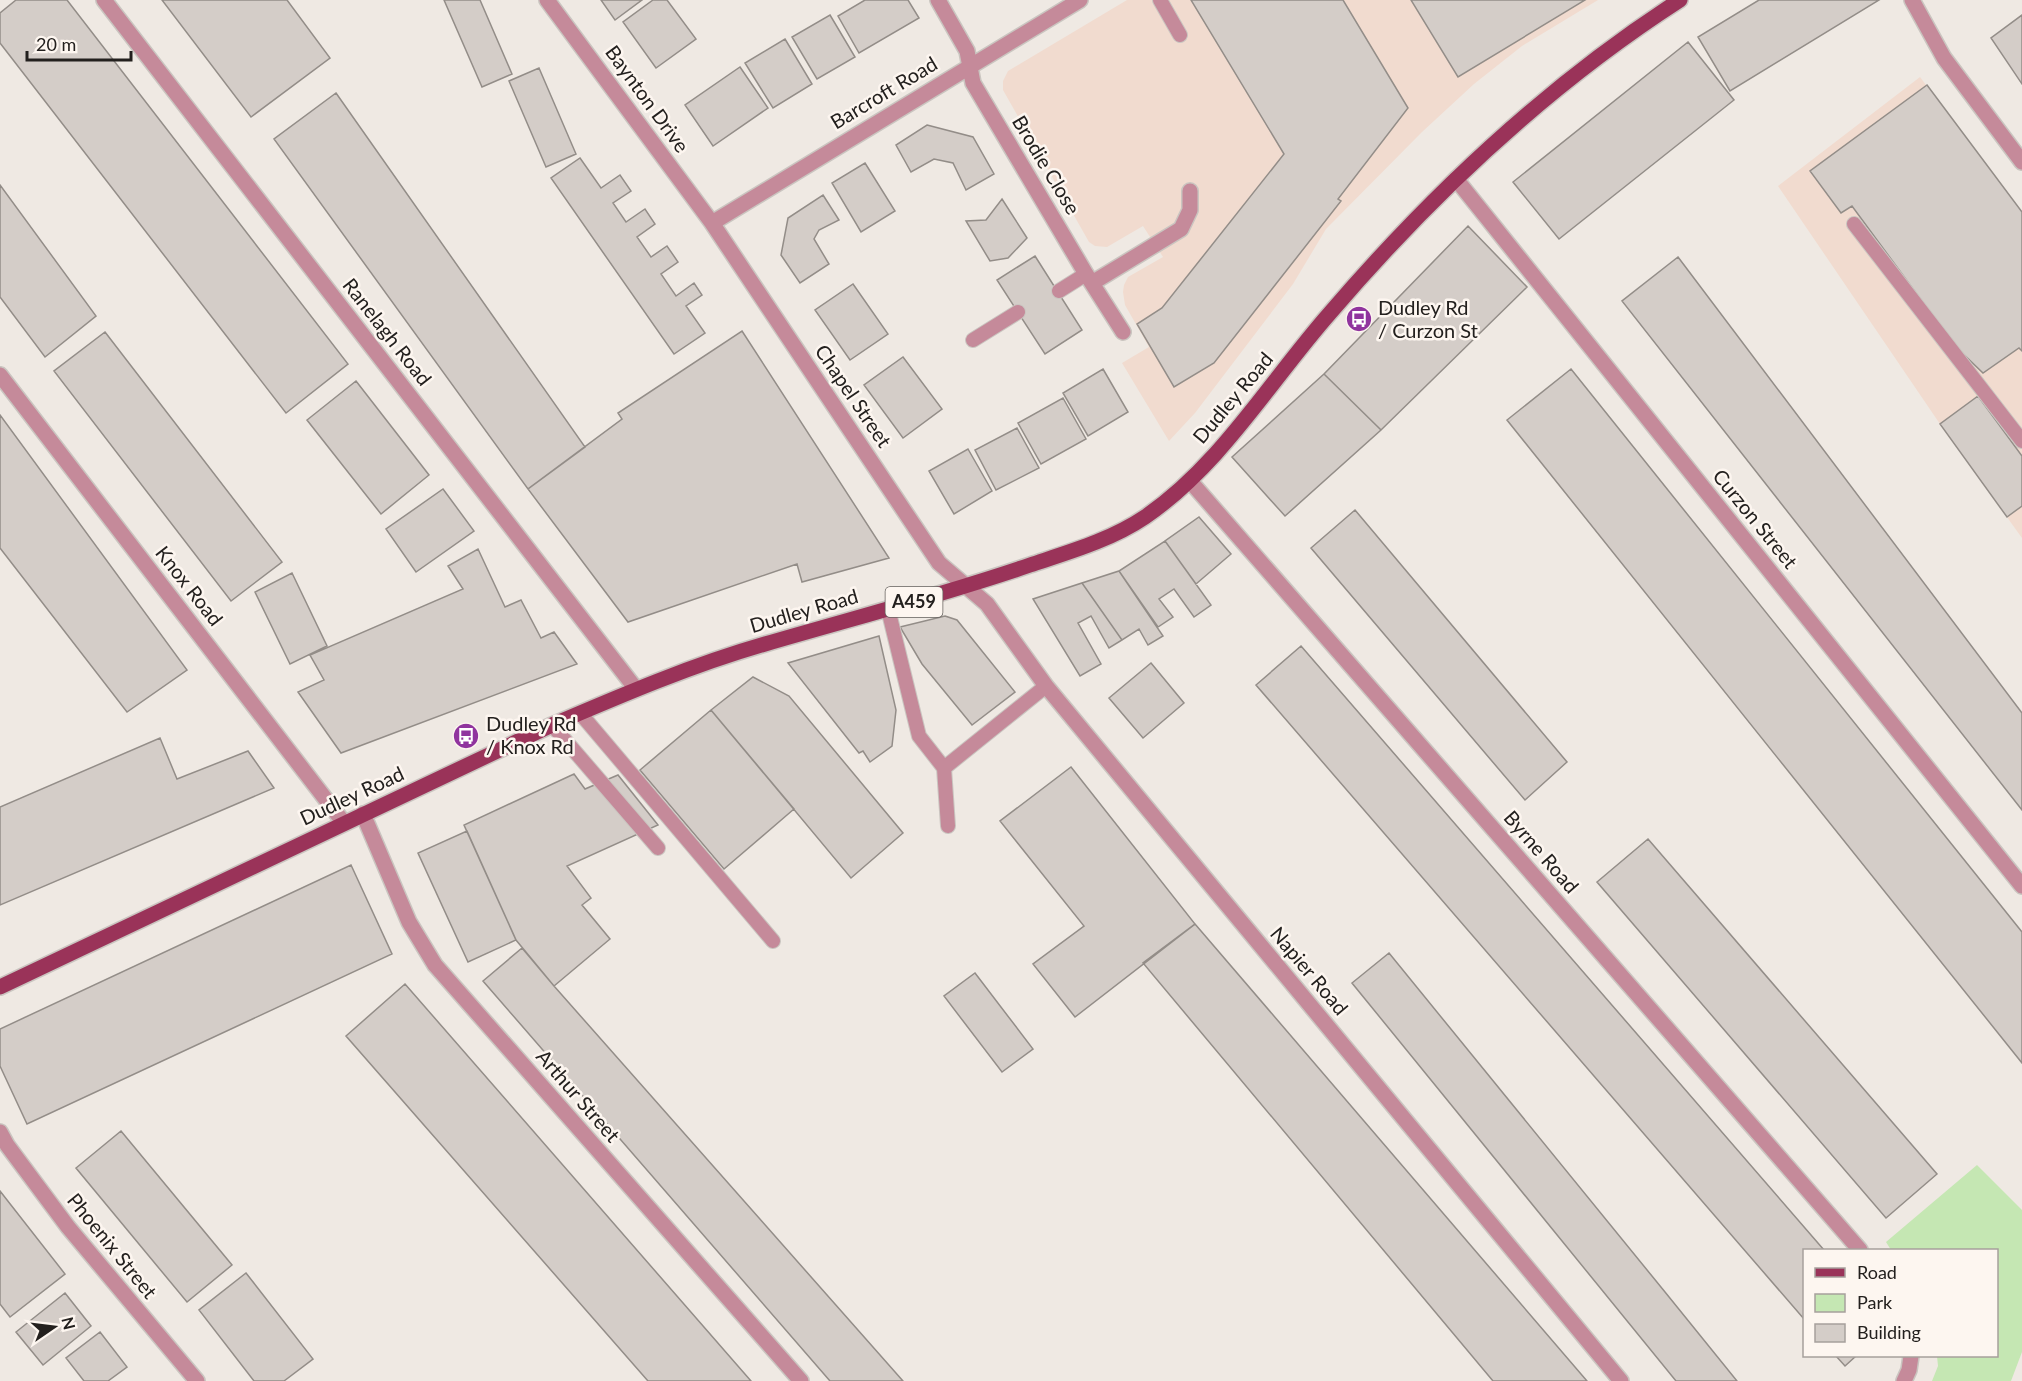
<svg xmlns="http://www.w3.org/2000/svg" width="2022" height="1381" viewBox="0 0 2022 1381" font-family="Lato,sans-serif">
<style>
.commercial{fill:#f1dbcf}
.green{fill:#c5e7b3}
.building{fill:#d4cdc8;stroke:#938d88;stroke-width:1.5}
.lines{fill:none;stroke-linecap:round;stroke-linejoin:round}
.lane-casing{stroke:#cac5c0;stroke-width:16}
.street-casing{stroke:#cac5c0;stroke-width:18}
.primary-casing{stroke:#cac5c0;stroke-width:18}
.lane{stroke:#c58a9a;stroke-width:14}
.street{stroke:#c58a9a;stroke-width:15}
.primary{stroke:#9a3359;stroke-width:15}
.labels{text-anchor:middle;stroke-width:5;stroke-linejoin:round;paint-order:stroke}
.shield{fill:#fdf6f0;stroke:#64605d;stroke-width:1.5}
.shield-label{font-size:18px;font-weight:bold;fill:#23201e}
.street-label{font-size:20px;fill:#23201e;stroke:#fdf6f0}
.poi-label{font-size:20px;fill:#23201e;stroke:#fdf6f0;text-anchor:start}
</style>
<rect width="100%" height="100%" fill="#efe9e3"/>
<path class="commercial" d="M 1127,0 L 1598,0 L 1522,46 L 1474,84 L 1422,132 L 1326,229 L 1293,284 L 1195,413 L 1169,441 L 1122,363 L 1149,347 L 1125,305 L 1123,292 L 1124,285 L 1128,277 L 1163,257 L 1143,226 L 1107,247 L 1095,246 L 1089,242 L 1003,90 L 1003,81 L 1008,71 Z
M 1920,77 L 2022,212 L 2022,538 L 1940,424 L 1778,186 Z"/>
<path class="green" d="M 1977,1165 L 2022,1210 L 2022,1352 L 2011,1381 L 1932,1381 L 1938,1366 L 1937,1356 L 1996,1356 L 1996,1250 L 1891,1250 L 1886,1242 Z"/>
<path class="building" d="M 16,0 L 67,0 L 348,364 L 286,413 L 0,43 L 0,13 Z
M 162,0 L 287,0 L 330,58 L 251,117 Z
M 444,0 L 480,0 L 512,74 L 482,87 Z
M 601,0 L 642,0 L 615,20 Z
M 653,0 L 667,0 L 696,39 L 656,68 L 623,22 Z
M 865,0 L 908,0 L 919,18 L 859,53 L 838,16 Z
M 1191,0 L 1343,0 L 1408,108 L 1338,199 L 1341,201 L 1214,363 L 1174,387 L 1137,324 L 1162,308 L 1284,154 Z
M 1411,0 L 1585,0 L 1458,77 Z
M 1759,0 L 1879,0 L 1730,91 L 1698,37 Z
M 830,15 L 855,57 L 817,79 L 792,37 Z
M 2022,15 L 2022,84 L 1991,38 Z
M 785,39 L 812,84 L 773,108 L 745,63 Z
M 1688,42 L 1734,100 L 1559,239 L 1513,182 Z
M 740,67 L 768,108 L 713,146 L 685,105 Z
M 539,68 L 576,154 L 546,167 L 509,81 Z
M 1927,85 L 2022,212 L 2022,351 L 2019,348 L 1983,373 L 1955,346 L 1852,206 L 1841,213 L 1810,171 Z
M 336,93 L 585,447 L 528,489 L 274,139 Z
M 927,125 L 973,137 L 994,174 L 966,190 L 953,163 L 934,159 L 911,172 L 896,145 Z
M 580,158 L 601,188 L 620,175 L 631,191 L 613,203 L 626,222 L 645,209 L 655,224 L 637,237 L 651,257 L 667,246 L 678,262 L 661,274 L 676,296 L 694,283 L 702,295 L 686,306 L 705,333 L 674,354 L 551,178 Z
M 865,163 L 895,211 L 861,232 L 832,183 Z
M 0,185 L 96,316 L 45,357 L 0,297 Z
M 823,195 L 839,220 L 819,230 L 814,239 L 829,264 L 800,283 L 781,255 L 788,218 Z
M 1002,199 L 1027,238 L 1008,258 L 990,261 L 966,221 L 986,220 Z
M 1468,226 L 1527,287 L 1381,430 L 1324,374 Z
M 1035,256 L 1082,330 L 1045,354 L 997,280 Z
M 1678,257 L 2022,713 L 2022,810 L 1622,301 Z
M 853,284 L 888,334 L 850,360 L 815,310 Z
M 742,331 L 889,558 L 802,582 L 797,564 L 628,622 L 528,489 L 622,419 L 618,413 Z
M 105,332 L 282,562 L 231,601 L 54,371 Z
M 903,357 L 942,409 L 903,438 L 864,385 Z
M 1103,369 L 1128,412 L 1088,436 L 1063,393 Z
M 1571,369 L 2022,932 L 2022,1063 L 1507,420 Z
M 1324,374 L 1381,430 L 1285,516 L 1232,457 Z
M 356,381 L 429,475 L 381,514 L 307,420 Z
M 1978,396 L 2022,456 L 2022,506 L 2007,517 L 1940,424 Z
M 1063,398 L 1086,439 L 1041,464 L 1018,423 Z
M 0,415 L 187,670 L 127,712 L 0,548 Z
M 1017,428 L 1039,468 L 996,490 L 975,450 Z
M 968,449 L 992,491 L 954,514 L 929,471 Z
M 443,489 L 474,531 L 416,572 L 386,529 Z
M 1355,510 L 1567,762 L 1525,800 L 1311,548 Z
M 1199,517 L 1231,554 L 1196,584 L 1165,541 Z
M 1165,541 L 1211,605 L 1194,617 L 1174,589 L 1159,599 L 1173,617 L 1158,627 L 1119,571 Z
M 478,549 L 505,607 L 521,600 L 541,638 L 554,632 L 577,664 L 341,753 L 298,692 L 324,680 L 310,655 L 463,589 L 448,566 Z
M 1119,571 L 1163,636 L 1148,645 L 1139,629 L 1122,640 L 1082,583 Z
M 292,573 L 327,646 L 290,664 L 255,592 Z
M 1082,583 L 1122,640 L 1109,648 L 1091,616 L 1078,623 L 1101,664 L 1080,676 L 1033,599 Z
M 945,616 L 957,620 L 1015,692 L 972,725 L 922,664 L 900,627 Z
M 879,636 L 896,710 L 892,746 L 870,762 L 863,751 L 859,753 L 788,663 Z
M 1301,646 L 1824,1250 L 1804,1250 L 1804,1319 L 1256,685 Z
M 1151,663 L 1184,703 L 1143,738 L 1109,698 Z
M 753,677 L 789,696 L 903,833 L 851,878 L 711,710 Z
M 711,710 L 794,809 L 724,869 L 640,770 Z
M 160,738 L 177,779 L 248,751 L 274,788 L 0,905 L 0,807 Z
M 1071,767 L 1195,924 L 1075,1017 L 1033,964 L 1084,926 L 1000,821 Z
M 574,774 L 585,789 L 618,775 L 658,825 L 567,866 L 591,898 L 582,905 L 610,939 L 554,986 L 516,940 L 464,825 Z
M 467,831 L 516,940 L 468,962 L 418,853 Z
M 1648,839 L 1937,1174 L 1886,1218 L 1597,882 Z
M 351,865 L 392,954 L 27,1124 L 0,1066 L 0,1029 Z
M 1195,924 L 1587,1381 L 1493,1381 L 1143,963 Z
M 522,948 L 554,986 L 903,1381 L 830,1381 L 483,981 Z
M 1389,953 L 1665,1292 L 1737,1381 L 1676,1381 L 1352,983 Z
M 975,973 L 1033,1049 L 1002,1072 L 944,996 Z
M 405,984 L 751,1381 L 648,1381 L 346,1036 Z
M 121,1131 L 232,1265 L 187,1302 L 76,1168 Z
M 0,1191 L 65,1274 L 10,1317 L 0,1304 Z
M 246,1273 L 313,1359 L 284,1381 L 254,1381 L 199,1310 Z
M 65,1293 L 91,1326 L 43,1365 L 16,1332 Z
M 100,1332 L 127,1367 L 108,1381 L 84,1381 L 66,1358 Z
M 1836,1356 L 1856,1356 L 1845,1366 Z"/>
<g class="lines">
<g class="lane-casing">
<path id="lane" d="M 1160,0 L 1180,35
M 1854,224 L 2022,441
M 1059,291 L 1086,274
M 973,340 L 1018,312
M 888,609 L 919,736 L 944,768 L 1046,686
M 580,713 L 773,941
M 552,725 L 658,848
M 944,768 L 948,826"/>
</g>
<g class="street-casing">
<path id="street" d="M 104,0 L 636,689
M 547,0 L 712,223 L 939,563 L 987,604 L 1046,686 L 1621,1381
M 938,0 L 967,51 L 973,83 L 1086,274 L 1123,332
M 1912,0 L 1944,58 L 2022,162
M 1456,179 L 2022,886
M 712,223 L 1080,0
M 1092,283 L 1181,229 L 1190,210 L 1190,191
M 0,375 L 344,823
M 1190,481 L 1860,1250
M 363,814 L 409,922 L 435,965 L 801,1381
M 0,1132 L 7,1145 L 68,1227 L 197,1381
M 1904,1381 L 1909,1370 L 1911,1356"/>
</g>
<g class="primary-casing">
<path id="primary" d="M 0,987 L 552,725 C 622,695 692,665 765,644 C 854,618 943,595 1030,565 C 1069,552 1111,540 1145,517 C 1221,465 1270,381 1330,313 C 1432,194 1548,85 1680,0"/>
</g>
<use href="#lane" class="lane"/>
<use href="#street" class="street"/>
<use href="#primary" class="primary"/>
</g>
<defs>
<g id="bus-disc" transform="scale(1.35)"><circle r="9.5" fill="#90349e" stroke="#fdf6f0"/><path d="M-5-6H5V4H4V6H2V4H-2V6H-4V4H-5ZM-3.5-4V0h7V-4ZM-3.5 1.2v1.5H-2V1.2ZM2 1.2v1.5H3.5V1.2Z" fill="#fff"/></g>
</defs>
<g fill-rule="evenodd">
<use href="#bus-disc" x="1359" y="319"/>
<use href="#bus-disc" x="466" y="736"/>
</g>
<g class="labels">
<rect class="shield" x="885.5" y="587" width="57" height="30" rx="4.5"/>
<g class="shield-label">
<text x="914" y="608">A459</text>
</g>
<g class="street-label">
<text transform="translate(884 93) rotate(-31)" y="7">Barcroft Road</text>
<text transform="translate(647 99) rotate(54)" y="7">Baynton Drive</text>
<text transform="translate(1046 165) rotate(59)" y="7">Brodie Close</text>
<text transform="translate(387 332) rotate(52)" y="7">Ranelagh Road</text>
<text transform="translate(853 396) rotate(56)" y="7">Chapel Street</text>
<text transform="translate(1233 398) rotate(-50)" y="7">Dudley Road</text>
<text transform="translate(1755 519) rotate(51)" y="7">Curzon Street</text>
<text transform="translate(189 586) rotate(52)" y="7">Knox Road</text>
<text transform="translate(804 611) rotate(-16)" y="7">Dudley Road</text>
<text transform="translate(352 796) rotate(-25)" y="7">Dudley Road</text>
<text transform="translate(1541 852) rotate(49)" y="7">Byrne Road</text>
<text transform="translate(1309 971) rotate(50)" y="7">Napier Road</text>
<text transform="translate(578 1096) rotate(49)" y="7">Arthur Street</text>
<text transform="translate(112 1246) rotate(51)" y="7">Phoenix Street</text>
</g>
<g class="poi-label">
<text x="1378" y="315">Dudley Rd<tspan x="1378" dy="23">/ Curzon St</tspan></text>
<text x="486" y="731">Dudley Rd<tspan x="486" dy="23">/ Knox Rd</tspan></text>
</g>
</g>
<rect x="1803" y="1249" width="195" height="108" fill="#fdf6f0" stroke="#a6a09c" stroke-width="1.5"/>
<rect x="1815" y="1268" width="30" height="9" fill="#9a3359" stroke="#a6a09c" stroke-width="1.5"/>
<text x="1857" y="1279" font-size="18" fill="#23201e">Road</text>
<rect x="1815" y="1294" width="30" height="18" fill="#c5e7b3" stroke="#a6a09c" stroke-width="1.5"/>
<text x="1857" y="1309" font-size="18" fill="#23201e">Park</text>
<rect x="1815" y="1324" width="30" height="18" fill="#d4cdc8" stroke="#a6a09c" stroke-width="1.5"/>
<text x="1857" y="1339" font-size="18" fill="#23201e">Building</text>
<g transform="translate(54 1327) rotate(76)" stroke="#fdf6f0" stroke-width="4.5" paint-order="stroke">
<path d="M0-4.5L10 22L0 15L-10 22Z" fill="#23201e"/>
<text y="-9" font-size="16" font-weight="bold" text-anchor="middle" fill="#23201e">N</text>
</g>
<path d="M27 51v9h104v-9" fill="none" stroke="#23201e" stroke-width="3"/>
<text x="36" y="51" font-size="18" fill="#23201e" stroke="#fdf6f0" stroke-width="4.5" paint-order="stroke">20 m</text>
</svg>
